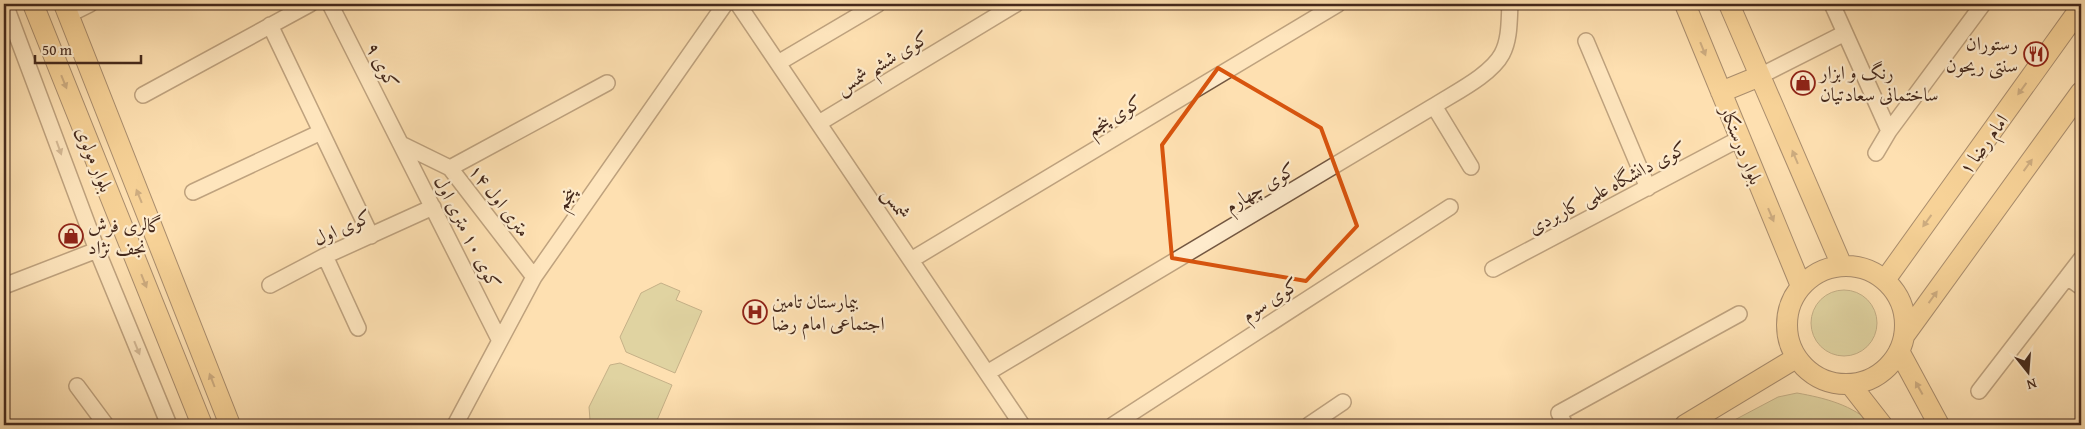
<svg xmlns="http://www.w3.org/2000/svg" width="2085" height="429" viewBox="0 0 2085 429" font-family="'Gentium Book Plus',Amiri,serif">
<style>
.green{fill:#bdc38e;stroke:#817655}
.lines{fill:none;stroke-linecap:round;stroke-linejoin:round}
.minor-casing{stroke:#735741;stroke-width:18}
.major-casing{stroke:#45291c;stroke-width:22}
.minor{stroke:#feebcc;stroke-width:15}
.major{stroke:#efc078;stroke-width:20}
.oneway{fill:#926d45}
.oneway2{fill:#a28a74}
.marked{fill:none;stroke:#d8540e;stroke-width:4;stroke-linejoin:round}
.labels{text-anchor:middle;stroke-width:4.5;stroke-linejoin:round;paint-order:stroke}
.poi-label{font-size:19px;fill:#45291c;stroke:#feebcc;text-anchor:start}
.street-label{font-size:19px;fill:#45291c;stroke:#feebcc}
</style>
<rect width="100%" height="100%" fill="#fee0b1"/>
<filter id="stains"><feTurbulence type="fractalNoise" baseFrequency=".004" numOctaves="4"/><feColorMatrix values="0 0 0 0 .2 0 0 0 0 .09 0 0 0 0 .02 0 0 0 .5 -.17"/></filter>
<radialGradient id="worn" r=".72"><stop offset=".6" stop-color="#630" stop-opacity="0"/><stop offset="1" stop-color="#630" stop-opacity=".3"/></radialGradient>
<path class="green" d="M 661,283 L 680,291 L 676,300 L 702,311 L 675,373 L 626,352 L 620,337 L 641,293 Z
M1811 323a33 33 0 1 1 66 0a33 33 0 1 1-66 0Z
M 620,363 L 672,385 L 655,425 L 604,425 L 590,420 L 589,407 L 610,365 Z
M 1797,393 C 1825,398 1853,405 1873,425 L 1725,425 L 1778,397 Z"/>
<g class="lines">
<g class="minor-casing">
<path id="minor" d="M 5,4 L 97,250 L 169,425
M 330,4 L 499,339
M 738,4 L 1022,425
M 1832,4 L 1889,131
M 68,15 L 90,4
M 270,25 L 371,236
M 1586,41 L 1648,188
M 778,63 L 878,4
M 1760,76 L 1845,33
M 143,95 L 310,4
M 1434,106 L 1471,167
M 819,123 L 1016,4
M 401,144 L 450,168 L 534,277
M 1876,153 L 1889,131 L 1983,4
M 450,168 L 607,83
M 193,192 L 321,132
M 325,256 L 358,328
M 911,260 L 1338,4
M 1493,269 L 1739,139
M 2067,277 L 2081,287
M 270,285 L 325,256 L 433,207
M 4,286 L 97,250
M 987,373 L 1434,106 C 1454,93 1491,75 1502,54 C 1510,39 1509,20 1510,4
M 77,386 L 106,425
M 1979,391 L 2081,259
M 455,425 L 534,277 L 725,4
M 1113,425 L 1450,207
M 1309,425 L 1343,402
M 1565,425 L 1559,413 L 1739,314"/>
</g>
<g class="major-casing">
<path id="major" d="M 33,4 L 202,425
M 64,4 L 230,425
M 1685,4 L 1801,286
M 1729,4 L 1842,266
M 1721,92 L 1760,76
M1787 325a59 59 0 1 1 118 0a59 59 0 1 1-118 0Z
M 1885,280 L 2081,7
M 1904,336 L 2081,92
M 1899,351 L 1939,425
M 1850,384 L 1882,425
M 1685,425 L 1796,358"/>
</g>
<use href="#minor" class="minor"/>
<use href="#major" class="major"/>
</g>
<defs><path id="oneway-solid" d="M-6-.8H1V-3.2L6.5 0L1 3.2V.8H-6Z" transform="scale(1.25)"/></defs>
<g class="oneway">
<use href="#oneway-solid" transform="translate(1703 49) rotate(68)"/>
<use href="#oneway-solid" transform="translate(64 82) rotate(68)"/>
<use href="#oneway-solid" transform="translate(2022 89) rotate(126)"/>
<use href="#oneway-solid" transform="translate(1795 157) rotate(-113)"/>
<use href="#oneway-solid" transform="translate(2028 165) rotate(-54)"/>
<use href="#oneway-solid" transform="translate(139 196) rotate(-112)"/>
<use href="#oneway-solid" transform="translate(1771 215) rotate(67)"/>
<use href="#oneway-solid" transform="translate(1927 221) rotate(126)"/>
<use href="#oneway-solid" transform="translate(144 281) rotate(68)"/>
<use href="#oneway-solid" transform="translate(1933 297) rotate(-54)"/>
<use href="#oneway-solid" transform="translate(212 380) rotate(-111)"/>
<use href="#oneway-solid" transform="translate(1919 388) rotate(-119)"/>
</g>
<g class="oneway2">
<use href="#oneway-solid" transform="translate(59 148) rotate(70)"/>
<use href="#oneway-solid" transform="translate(137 348) rotate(68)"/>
</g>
<path d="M0 0H2085V429H0ZM 1218,68 L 1321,128 L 1357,226 L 1306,281 L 1172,258 L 1162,145 Z" fill="#fee0b1" fill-opacity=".55" fill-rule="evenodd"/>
<path class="marked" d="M 1218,68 L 1321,128 L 1357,226 L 1306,281 L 1172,258 L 1162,145 Z"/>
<defs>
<g id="restaurant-ring" transform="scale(1.25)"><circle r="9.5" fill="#feebcc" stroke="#8f2418" stroke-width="1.5"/><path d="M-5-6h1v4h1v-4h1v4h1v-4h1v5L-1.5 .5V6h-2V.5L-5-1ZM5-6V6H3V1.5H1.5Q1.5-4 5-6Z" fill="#8f2418"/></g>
<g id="shop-ring" transform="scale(1.25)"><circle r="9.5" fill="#feebcc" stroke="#8f2418" stroke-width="1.5"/><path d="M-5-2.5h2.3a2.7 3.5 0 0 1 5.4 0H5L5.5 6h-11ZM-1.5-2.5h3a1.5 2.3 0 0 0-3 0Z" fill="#8f2418"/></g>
<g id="hospital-ring" transform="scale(1.25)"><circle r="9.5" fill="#feebcc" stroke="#8f2418" stroke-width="1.5"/><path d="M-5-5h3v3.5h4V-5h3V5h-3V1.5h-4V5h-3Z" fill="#8f2418"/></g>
</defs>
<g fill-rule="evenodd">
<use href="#restaurant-ring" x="2036" y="54"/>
<use href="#shop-ring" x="1803" y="83"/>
<use href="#shop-ring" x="71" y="236"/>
<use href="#hospital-ring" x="755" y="312"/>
</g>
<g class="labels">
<g class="poi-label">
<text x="2018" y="50" text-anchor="end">رستوران<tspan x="2018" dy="22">سنتی ریحون</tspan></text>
<text x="1820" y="79">رنگ و ابزار<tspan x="1820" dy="22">ساختمانی سعادتیان</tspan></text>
<text x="88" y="232">گالری فرش<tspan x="88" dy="22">نجف نژاد</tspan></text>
<text x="772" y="308">بیمارستان تامین<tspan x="772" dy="22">اجتماعی امام رضا</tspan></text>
</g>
<g class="street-label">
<text transform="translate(882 62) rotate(-31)" y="7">کوی ششم شمس</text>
<text transform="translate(383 65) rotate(63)" y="7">کوی ۹</text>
<text transform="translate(1114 115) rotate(-31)" y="7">کوی پنجم</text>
<text transform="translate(1983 144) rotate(-54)" y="7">امام رضا ۱</text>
<text transform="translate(1742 145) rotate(68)" y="7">بلوار درستکار</text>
<text transform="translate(95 159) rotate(68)" y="7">بلوار مولوی</text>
<text transform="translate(1260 187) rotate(-31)" y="7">کوی چهارم</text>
<text transform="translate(1607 187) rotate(-28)" y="7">کوی دانشگاه علمی کاربردی</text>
<text transform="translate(565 198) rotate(-55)" y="7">پنجم</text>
<text transform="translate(500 200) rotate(52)" y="7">۱۴ متری اول</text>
<text transform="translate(897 203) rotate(56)" y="7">شمس</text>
<text transform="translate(342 227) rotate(-24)" y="7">کوی اول</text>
<text transform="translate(468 232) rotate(63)" y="7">کوی ۱۰ متری اول</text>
<text transform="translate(1270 299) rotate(-33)" y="7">کوی سوم</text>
</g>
</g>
<rect width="2085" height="429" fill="none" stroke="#fee0b1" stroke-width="20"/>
<rect x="5" y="5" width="2075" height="419" fill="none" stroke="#45291c" stroke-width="2.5"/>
<rect x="10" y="10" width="2065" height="409" fill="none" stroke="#45291c"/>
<g transform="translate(2028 372) rotate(163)" stroke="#feebcc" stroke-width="4" paint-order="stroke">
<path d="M0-4L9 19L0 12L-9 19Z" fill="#45291c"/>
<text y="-8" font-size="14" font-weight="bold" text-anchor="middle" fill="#45291c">N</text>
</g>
<path d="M35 55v8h106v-8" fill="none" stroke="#45291c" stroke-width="2.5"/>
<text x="42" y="55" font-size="15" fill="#45291c" stroke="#feebcc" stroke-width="4" paint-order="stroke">50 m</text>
<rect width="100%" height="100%" filter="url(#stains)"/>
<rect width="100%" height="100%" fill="url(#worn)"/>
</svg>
